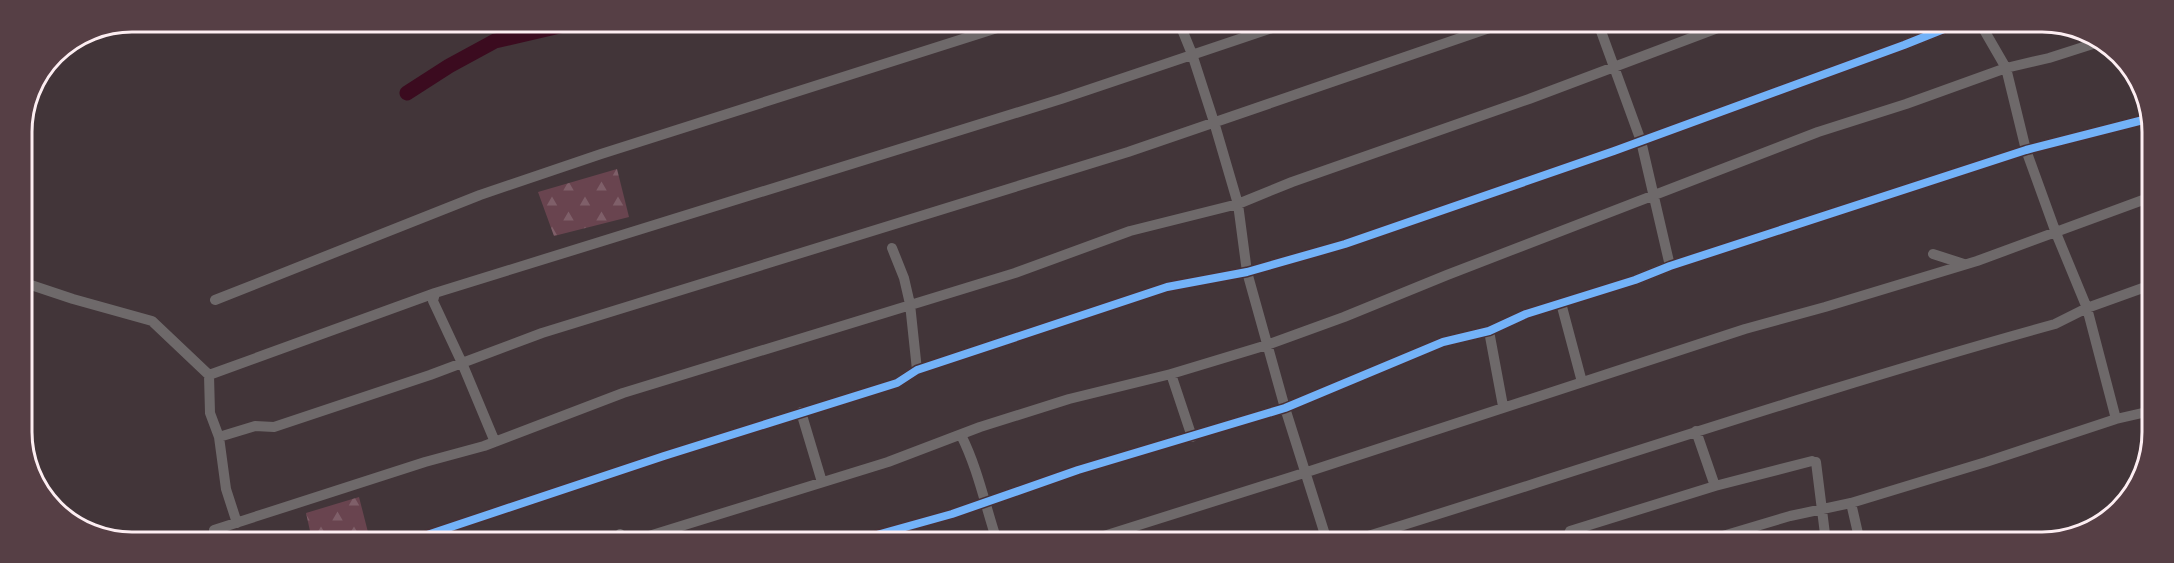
<svg xmlns="http://www.w3.org/2000/svg" width="2174" height="563" viewBox="0 0 2174 563" font-family="'Roboto Serif',serif">
<style>
.forest{fill:url(#forest-firs)}
.lines{fill:none;stroke-linecap:round;stroke-linejoin:round}
.river{stroke:#3b0b1f;stroke-width:15}
.minor{stroke:#6e696a;stroke-width:10}
.cycleway-casing{stroke:#473036;stroke-width:11}
.cycleway{stroke:#73b2f8;stroke-width:8}
.rim{fill:none;stroke:#fdeef2;stroke-width:3}
</style>
<defs>
<pattern id="forest-firs" width="22" height="20" patternUnits="userSpaceOnUse" patternTransform="scale(1.5)"><rect width="22" height="20" fill="#69444f"/><path d="M5 1l3.5 6h-7zM16 11l3.5 6h-7z" fill="#7f5f69"/></pattern>
</defs>
<rect width="100%" height="100%" fill="#423539"/>
<path class="forest" d="M 617,169 L 629,217 L 554,236 L 538,192 Z
M 359,497 L 370,540 L 312,540 L 306,513 Z"/>
<g class="lines">
<path class="river" d="M 407,93 L 449,66 L 495,41 L 577,22"/>
<path class="minor" d="M 1179,22 L 1192,54 L 1214,122 L 1238,204 L 1247,272 L 1285,408 L 1327,541
M 1598,23 L 1641,141 L 1670,266
M 1980,23 L 2006,68 L 2026,150 L 2056,233 L 2087,308 L 2116,419 L 2151,411
M 892,248 L 904,278 L 910,304 L 917,370
M 1933,254 L 1964,264
M 22,282 L 73,299 L 152,321 L 209,375 L 435,293 L 1061,99 L 1290,22
M 435,293 L 433,301 L 462,363 L 495,442
M 215,300 L 480,195 L 601,154 L 1016,22
M 1561,303 L 1582,382
M 1489,331 L 1503,406
M 1171,374 L 1192,437
M 209,375 L 210,413 L 219,437 L 226,489 L 237,523
M 801,412 L 822,482
M 1696,431 L 1715,486
M 961,435 C 978,469 985,505 997,541
M 219,437 L 255,426 L 274,427 L 430,375 L 542,333 L 1128,152 L 1504,23
M 1816,462 L 1826,542
M 1851,503 L 1860,542
M 214,530 L 425,462 L 484,446 L 623,393 L 1015,273 L 1130,231 L 1238,204 L 1292,182 L 1529,99 L 1731,23
M 412,540 L 664,456 L 897,383 L 917,370 L 1167,287 L 1247,272 L 1345,244 L 1614,151 L 1904,45 L 1959,23
M 619,540 L 620,534
M 636,540 L 888,462 L 980,427 L 1069,399 L 1171,374 L 1267,345 L 1344,317 L 1447,275 L 1818,132 L 1906,104 L 2006,68 L 2049,58 L 2099,42
M 855,541 L 952,514 L 1078,470 L 1285,408 L 1443,342 L 1489,331 L 1526,314 L 1635,280 L 1670,266 L 2026,150 L 2151,118
M 1088,541 L 1307,472 L 1745,329 L 1825,307 L 1977,261 L 2151,197
M 1352,541 C 1586,469 1819,389 2055,324 L 2087,308 L 2151,285
M 1566,541 L 1570,531 L 1715,486 L 1812,461
M 1706,541 L 1790,516 L 1851,503 L 1986,462 L 2116,419"/>
<g class="cycleway-casing">
<path id="cycleway" d="M 412,540 L 664,456 L 897,383 L 917,370 L 1167,287 L 1247,272 L 1345,244 L 1614,151 L 1904,45 L 1959,23
M 855,541 L 952,514 L 1078,470 L 1285,408 L 1443,342 L 1489,331 L 1526,314 L 1635,280 L 1670,266 L 2026,150 L 2151,118"/>
</g>
<use href="#cycleway" class="cycleway"/>
</g>
<path d="M0 0H2174V563H0ZM132 32H2042A100 100 0 0 1 2142 132V432A100 100 0 0 1 2042 532H132A100 100 0 0 1 32 432V132A100 100 0 0 1 132 32Z" fill="#563f45" fill-rule="evenodd"/>
<path class="rim" d="M132 32H2042A100 100 0 0 1 2142 132V432A100 100 0 0 1 2042 532H132A100 100 0 0 1 32 432V132A100 100 0 0 1 132 32Z"/>
</svg>
